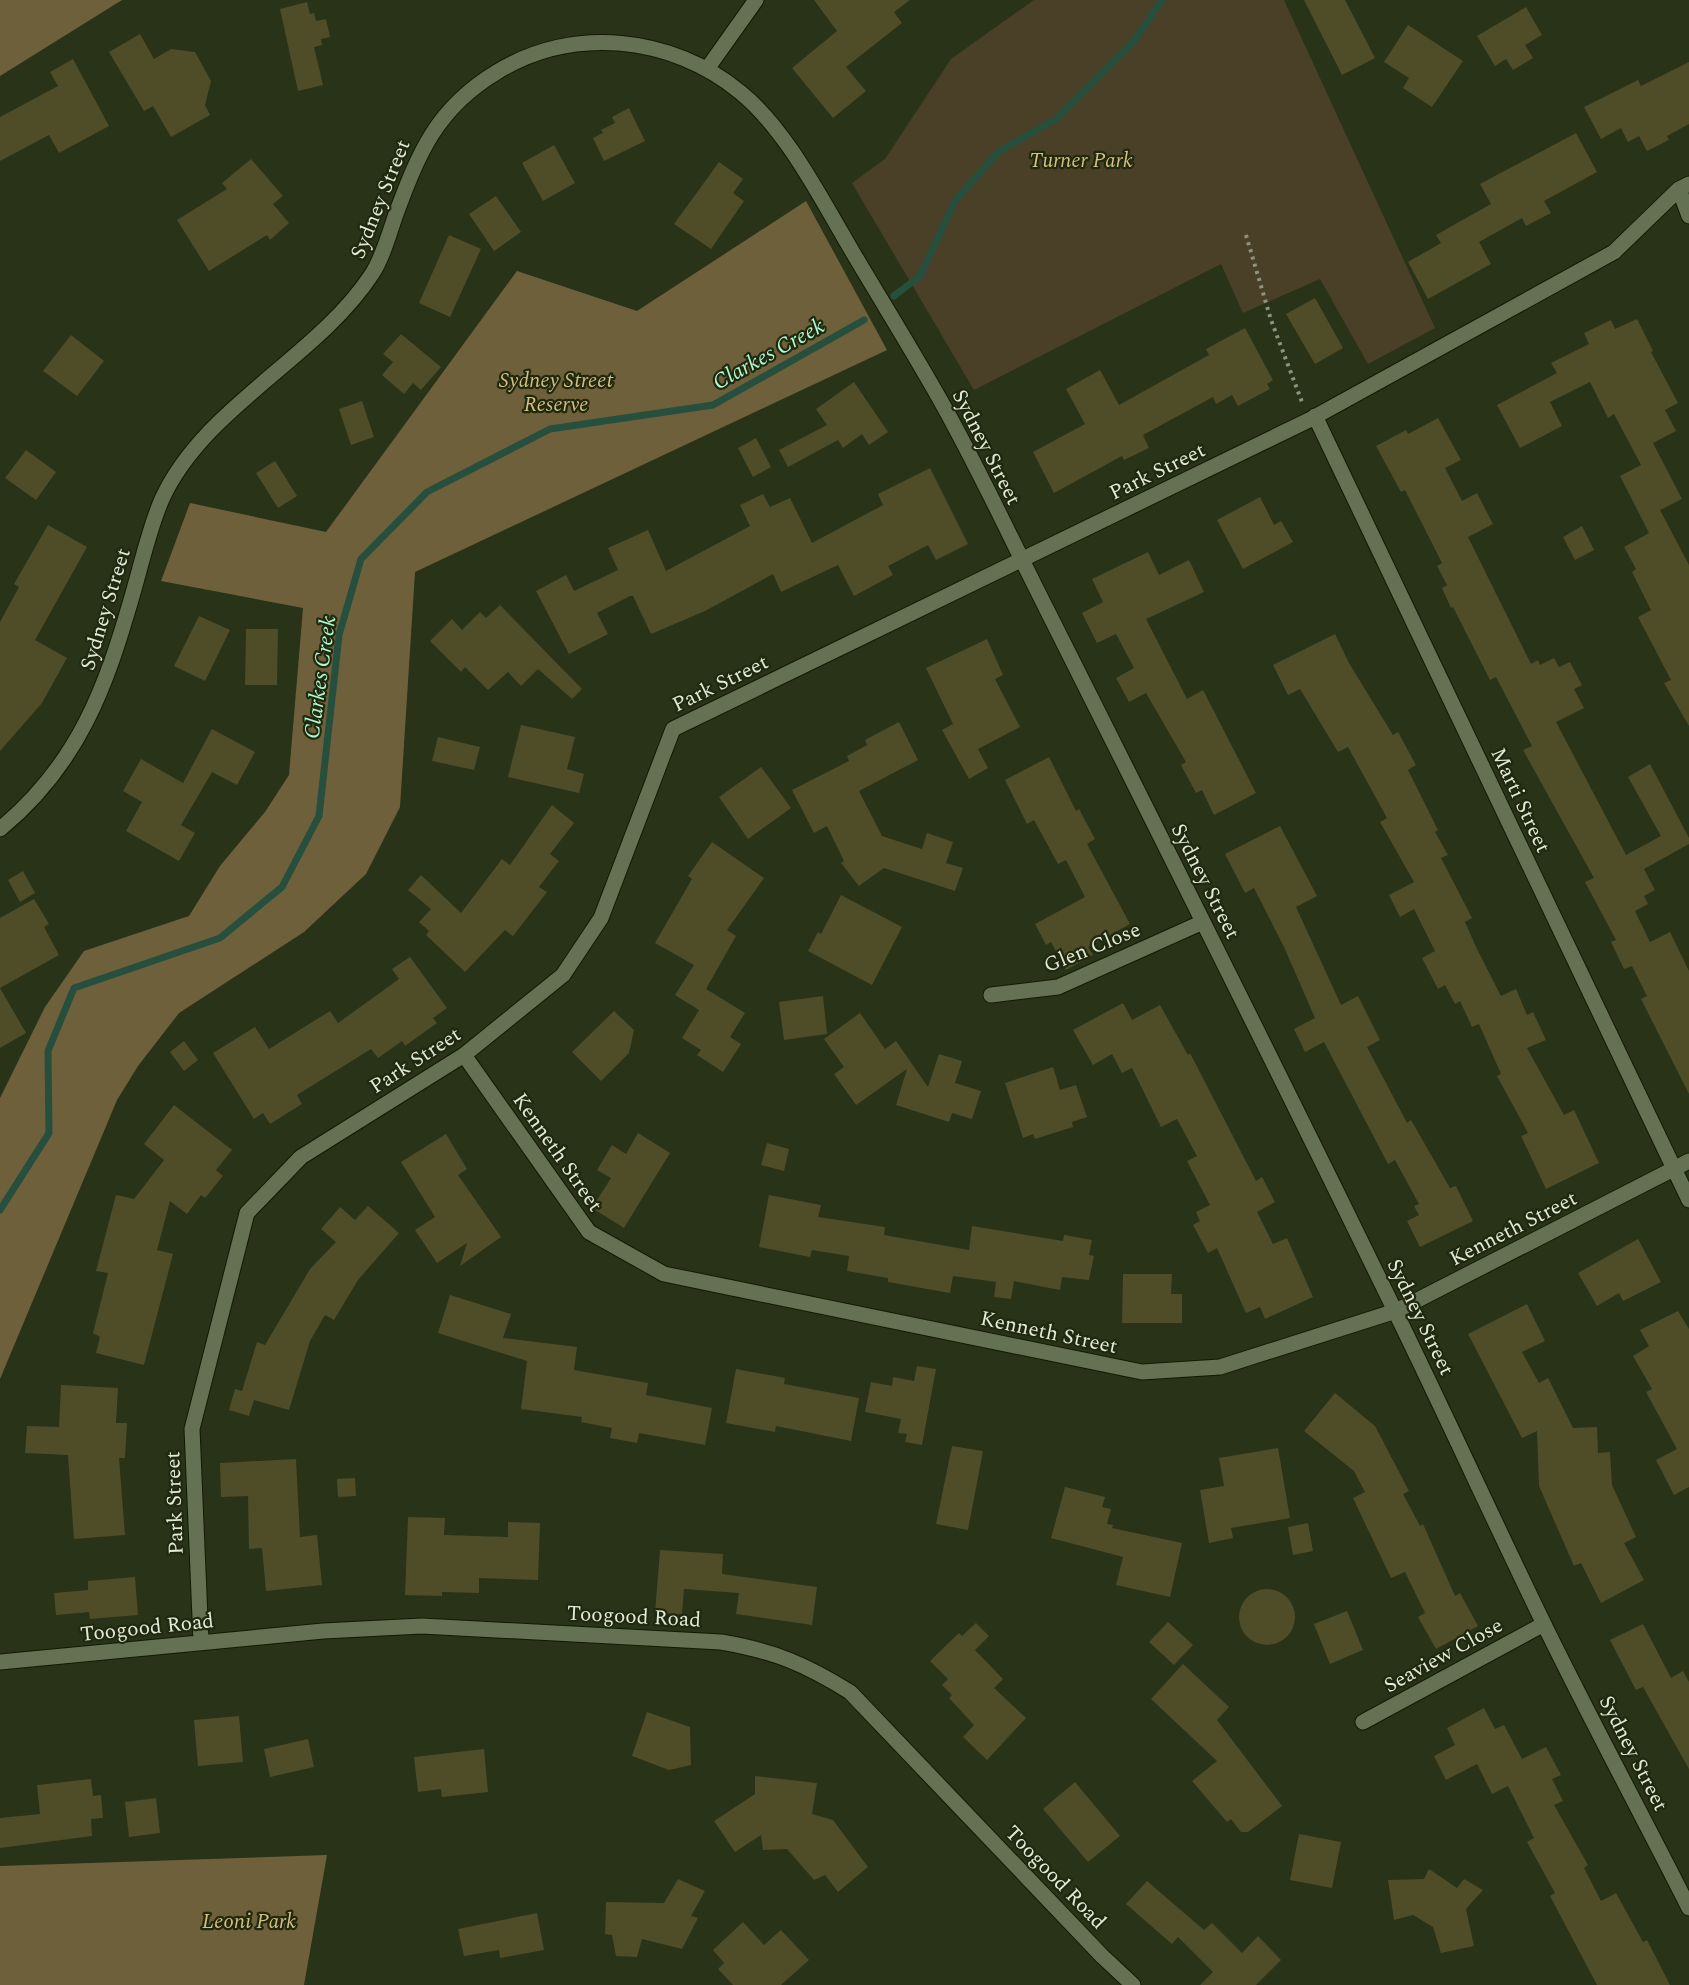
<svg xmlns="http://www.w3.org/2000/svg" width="1689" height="1985" viewBox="0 0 1689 1985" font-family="Spectral,serif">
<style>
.green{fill:#4a4028}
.forest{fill:#6f603c}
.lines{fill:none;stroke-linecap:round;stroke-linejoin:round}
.stream{stroke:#274f3e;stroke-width:7}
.building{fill:#4e4d28}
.minor-casing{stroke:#121b02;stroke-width:17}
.path{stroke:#8c947f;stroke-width:4;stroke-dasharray:3 4.5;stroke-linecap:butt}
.minor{stroke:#657153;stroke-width:15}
.labels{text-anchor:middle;stroke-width:4.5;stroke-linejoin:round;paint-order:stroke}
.park-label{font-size:21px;font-style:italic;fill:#d7bd7f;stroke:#20290e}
.street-label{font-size:21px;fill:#e2e9d8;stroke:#20290e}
.water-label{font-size:22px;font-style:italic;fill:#aff7d5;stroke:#20290e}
</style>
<rect width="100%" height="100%" fill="#293318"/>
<path class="green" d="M 1034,0 L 1284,0 L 1435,328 L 1368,364 L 1320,279 L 1243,313 L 1221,264 L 974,390 L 852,183 L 885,159 L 951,59 Z"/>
<path class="forest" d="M 0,0 L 122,0 L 0,76 Z
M 806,201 L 887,350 L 415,572 L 400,807 L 366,874 L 304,932 L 179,1013 L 138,1066 L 117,1100 L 0,1379 L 0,1098 L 45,1007 L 84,951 L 189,916 L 220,866 L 265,812 L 289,775 L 303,608 L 161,581 L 190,503 L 326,532 L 517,271 L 637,311 Z
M 327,1855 L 304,1985 L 0,1985 L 0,1866 Z"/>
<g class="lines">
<path class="stream" d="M 894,296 L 920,276 L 955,201 L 998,152 L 1056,119 L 1134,41 L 1162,0
M 0,1210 L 49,1133 L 48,1051 L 74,988 L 220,938 L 282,887 L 319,816 L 339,635 L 361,559 L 427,492 L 550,429 L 713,405 L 864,320"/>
</g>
<path class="building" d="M 814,0 L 910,0 L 894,12 L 902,23 L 846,67 L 866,91 L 833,118 L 792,68 L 837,31 Z
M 1304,0 L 1345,0 L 1375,58 L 1342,75 Z
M 307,2 L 310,14 L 314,13 L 316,21 L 326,19 L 330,37 L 321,39 L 322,45 L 314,47 L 323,85 L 298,91 L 280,9 Z
M 1526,7 L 1542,35 L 1525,45 L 1533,58 L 1513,70 L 1506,59 L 1495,66 L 1477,36 Z
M 1408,25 L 1463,61 L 1432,107 L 1403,88 L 1409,78 L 1384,62 Z
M 140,34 L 154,59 L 171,49 L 195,52 L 211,81 L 205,105 L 210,115 L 171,137 L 153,106 L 144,111 L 109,52 Z
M 73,59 L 109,126 L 59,153 L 49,135 L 0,161 L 0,117 L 58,86 L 50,72 Z
M 1689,62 L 1689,124 L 1667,136 L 1669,140 L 1647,151 L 1639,136 L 1628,142 L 1621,128 L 1601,139 L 1584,107 L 1638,80 L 1641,86 Z
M 629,108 L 645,141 L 604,161 L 593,138 L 603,133 L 601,130 L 615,123 L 612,117 Z
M 1576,133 L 1597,172 L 1544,201 L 1551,213 L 1526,226 L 1522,218 L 1479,242 L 1491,264 L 1428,299 L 1408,262 L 1441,243 L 1436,235 L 1491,204 L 1480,184 Z
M 554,145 L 575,183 L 543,201 L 522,163 Z
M 251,159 L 283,196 L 273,204 L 289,223 L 270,240 L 267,235 L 209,271 L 177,220 L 227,189 L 222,183 Z
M 719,162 L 743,179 L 733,193 L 744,201 L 711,249 L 674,224 Z
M 496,196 L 521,232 L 494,251 L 469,214 Z
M 449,235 L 481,249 L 450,317 L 419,303 Z
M 1315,298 L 1343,348 L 1315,364 L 1286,314 Z
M 1637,319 L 1653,351 L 1651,352 L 1678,403 L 1665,410 L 1676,431 L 1653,443 L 1682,499 L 1660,510 L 1689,565 L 1689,726 L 1664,683 L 1671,680 L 1638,617 L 1651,610 L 1632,572 L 1636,569 L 1624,547 L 1649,533 L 1620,476 L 1641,465 L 1614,414 L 1608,418 L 1590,382 L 1550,402 L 1562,426 L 1520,448 L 1497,405 L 1557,373 L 1551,363 L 1589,344 L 1584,333 L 1611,320 L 1615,329 Z
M 1245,328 L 1273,380 L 1267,384 L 1270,389 L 1238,406 L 1232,395 L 1216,404 L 1213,397 L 1143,435 L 1149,448 L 1124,460 L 1122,456 L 1054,493 L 1033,452 L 1085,424 L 1066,389 L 1100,370 L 1119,405 L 1209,355 L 1206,349 Z
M 401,334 L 441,367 L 421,390 L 413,383 L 404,394 L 382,375 L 393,362 L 383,354 Z
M 71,335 L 104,361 L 77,396 L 43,371 Z
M 854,382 L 888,432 L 869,445 L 862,434 L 843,448 L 838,440 L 788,467 L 779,450 L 827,425 L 816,409 Z
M 362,401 L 374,437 L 351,445 L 339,409 Z
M 1438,418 L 1461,460 L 1445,468 L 1462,501 L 1477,493 L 1493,524 L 1468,537 L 1531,664 L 1538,660 L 1540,665 L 1554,658 L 1559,667 L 1570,662 L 1582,685 L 1574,689 L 1584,708 L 1556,722 L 1626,855 L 1661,836 L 1628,777 L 1650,764 L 1689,838 L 1689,844 L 1644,869 L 1655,890 L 1644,896 L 1648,904 L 1635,911 L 1650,942 L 1670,932 L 1689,971 L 1689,1094 L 1641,999 L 1647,996 L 1632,966 L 1624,969 L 1611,942 L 1616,940 L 1585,882 L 1594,878 L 1523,750 L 1532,746 L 1496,677 L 1490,680 L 1453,607 L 1451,608 L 1442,588 L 1447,585 L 1437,566 L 1442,563 L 1405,490 L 1401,492 L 1376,446 L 1406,430 L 1408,434 Z
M 756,438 L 771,467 L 753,477 L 738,448 Z
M 26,450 L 56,472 L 36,500 L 5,478 Z
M 275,461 L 297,496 L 278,508 L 256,473 Z
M 930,468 L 968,544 L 936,560 L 928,545 L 888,566 L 893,575 L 854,596 L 838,565 L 781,592 L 773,574 L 705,611 L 651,634 L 633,596 L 630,596 L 597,613 L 608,634 L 569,654 L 536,591 L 566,575 L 574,591 L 618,570 L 608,548 L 648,530 L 666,571 L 750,526 L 740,505 L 763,494 L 770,507 L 790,498 L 812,543 L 883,505 L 878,494 Z
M 1260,497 L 1274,525 L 1281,521 L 1293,542 L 1243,569 L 1217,520 Z
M 48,525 L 87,547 L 35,640 L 67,658 L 42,703 L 0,751 L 0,622 L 19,587 L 14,584 Z
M 1582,526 L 1594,550 L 1575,560 L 1563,537 Z
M 1148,552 L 1159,575 L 1189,560 L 1204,592 L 1146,619 L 1187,699 L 1203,690 L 1256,793 L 1214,815 L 1202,790 L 1196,793 L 1181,765 L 1186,762 L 1146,693 L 1129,702 L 1116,678 L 1134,668 L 1116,634 L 1097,643 L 1082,613 L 1103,602 L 1092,579 Z
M 500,605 L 582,689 L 572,699 L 538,669 L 521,686 L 508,672 L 488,690 L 465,667 L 461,672 L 430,641 L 452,619 L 462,630 L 480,612 L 486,618 Z
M 199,616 L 230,630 L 205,681 L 174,666 Z
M 246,629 L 278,629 L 277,685 L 245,685 Z
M 1335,634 L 1349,663 L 1393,735 L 1398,732 L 1416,765 L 1408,770 L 1438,830 L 1435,832 L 1448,855 L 1441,858 L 1472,918 L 1465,922 L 1477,949 L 1501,996 L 1516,989 L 1527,1015 L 1533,1012 L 1546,1040 L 1527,1048 L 1564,1115 L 1574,1110 L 1599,1163 L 1546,1189 L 1521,1136 L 1528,1133 L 1497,1076 L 1501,1074 L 1479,1024 L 1472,1027 L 1460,1001 L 1455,1004 L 1445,985 L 1438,989 L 1422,958 L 1435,951 L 1414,909 L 1400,917 L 1389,895 L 1414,882 L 1380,822 L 1387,818 L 1348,747 L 1338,752 L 1300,689 L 1288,695 L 1273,665 Z
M 987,639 L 1003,675 L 995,679 L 1020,727 L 978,749 L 988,768 L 969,779 L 942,730 L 953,724 L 926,668 Z
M 899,722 L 918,760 L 859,791 L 882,836 L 922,849 L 927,833 L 953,842 L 946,863 L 963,868 L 955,891 L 884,868 L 859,886 L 841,863 L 844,861 L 827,826 L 814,833 L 792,790 L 849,761 L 847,756 L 867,745 L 865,740 Z
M 521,725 L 575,737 L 567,769 L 584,774 L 579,793 L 508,777 Z
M 212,729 L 255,752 L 237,785 L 212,772 L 181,825 L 195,833 L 179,861 L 126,831 L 142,802 L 123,791 L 141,759 L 183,783 Z
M 438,737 L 480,747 L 474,770 L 432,761 Z
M 1049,757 L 1076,811 L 1079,809 L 1095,839 L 1087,844 L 1130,924 L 1088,947 L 1093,955 L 1066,970 L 1051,942 L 1046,945 L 1035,924 L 1085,897 L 1066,860 L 1058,864 L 1034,820 L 1027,824 L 1005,780 Z
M 761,767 L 791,808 L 748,839 L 719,797 Z
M 552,805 L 574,823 L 550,854 L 559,861 L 539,887 L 547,892 L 513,936 L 505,930 L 465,972 L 426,935 L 429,931 L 419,922 L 431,909 L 408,890 L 421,875 L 461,913 L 502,859 L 510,865 Z
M 1280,826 L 1317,896 L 1296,907 L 1341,1005 L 1358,996 L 1380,1040 L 1367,1047 L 1407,1123 L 1411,1120 L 1450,1188 L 1456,1186 L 1473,1221 L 1420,1247 L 1407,1221 L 1419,1215 L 1414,1206 L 1419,1204 L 1395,1160 L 1388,1164 L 1324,1042 L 1305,1052 L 1294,1029 L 1315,1018 L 1284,947 L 1254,888 L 1245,893 L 1225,854 Z
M 712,842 L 764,878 L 727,930 L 736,936 L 706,989 L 745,1013 L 730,1037 L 741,1044 L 723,1072 L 697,1055 L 701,1050 L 682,1038 L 699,1010 L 675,995 L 694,965 L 655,943 L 692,879 L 688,876 Z
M 23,871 L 35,893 L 20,902 L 8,880 Z
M 841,895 L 902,927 L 872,985 L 808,951 L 818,932 L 821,934 Z
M 34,899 L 49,924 L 44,927 L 59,955 L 0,988 L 26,1033 L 0,1048 L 0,918 Z
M 410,957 L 447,1008 L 433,1018 L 437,1023 L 405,1046 L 402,1041 L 378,1058 L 371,1049 L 297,1095 L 302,1104 L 270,1124 L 263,1113 L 254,1119 L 213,1053 L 255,1027 L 269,1049 L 330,1011 L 338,1023 L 399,979 L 392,969 Z
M 823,996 L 827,1034 L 784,1040 L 779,1002 Z
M 1123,1003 L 1132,1020 L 1160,1005 L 1188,1055 L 1190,1053 L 1256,1181 L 1262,1177 L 1275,1202 L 1257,1212 L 1273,1244 L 1287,1238 L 1313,1297 L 1265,1319 L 1260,1307 L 1246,1313 L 1217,1248 L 1208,1253 L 1193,1225 L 1200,1221 L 1196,1212 L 1210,1205 L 1187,1161 L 1197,1156 L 1177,1119 L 1161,1127 L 1132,1068 L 1122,1073 L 1112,1054 L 1093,1065 L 1073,1030 Z
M 614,1011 L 634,1030 L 629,1053 L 601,1081 L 572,1052 Z
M 860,1013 L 885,1049 L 896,1041 L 928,1087 L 939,1054 L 962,1061 L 955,1083 L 981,1091 L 972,1119 L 952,1113 L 949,1122 L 896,1105 L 907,1069 L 856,1105 L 834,1074 L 844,1067 L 824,1039 Z
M 184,1041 L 198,1060 L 184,1071 L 170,1052 Z
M 1053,1067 L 1060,1090 L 1076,1085 L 1087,1117 L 1072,1122 L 1073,1127 L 1035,1139 L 1033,1134 L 1023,1138 L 1005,1083 Z
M 174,1105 L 232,1150 L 216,1170 L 223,1176 L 205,1198 L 201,1195 L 187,1214 L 170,1201 L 157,1250 L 173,1254 L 144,1365 L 96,1353 L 100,1337 L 93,1333 L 108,1273 L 96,1271 L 116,1195 L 134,1199 L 164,1160 L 144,1144 Z
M 638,1133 L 670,1153 L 624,1228 L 592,1208 L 611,1178 L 597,1170 L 612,1145 L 626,1154 Z
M 446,1134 L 467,1169 L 458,1175 L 501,1237 L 460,1266 L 467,1243 L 437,1263 L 415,1230 L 435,1217 L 401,1162 Z
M 767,1143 L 789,1149 L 784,1171 L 761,1165 Z
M 769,1195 L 821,1205 L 818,1217 L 885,1227 L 884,1235 L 969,1250 L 972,1226 L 1063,1241 L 1064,1235 L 1092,1240 L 1089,1255 L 1094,1256 L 1089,1280 L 1062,1277 L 1060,1290 L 1014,1281 L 1011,1299 L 994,1297 L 996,1282 L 953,1276 L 950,1293 L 888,1282 L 888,1278 L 847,1271 L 849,1256 L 812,1250 L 810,1257 L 759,1247 Z
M 368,1206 L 399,1233 L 358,1280 L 334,1320 L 325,1315 L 310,1341 L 289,1410 L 254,1400 L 249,1416 L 229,1410 L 235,1389 L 242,1391 L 257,1342 L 265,1345 L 310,1269 L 336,1242 L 321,1229 L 340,1207 L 355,1220 Z
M 1638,1239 L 1661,1282 L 1623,1301 L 1619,1293 L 1597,1306 L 1578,1273 Z
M 1123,1274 L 1172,1274 L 1171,1294 L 1182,1294 L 1182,1323 L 1122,1323 Z
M 450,1295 L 511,1314 L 503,1338 L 577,1347 L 574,1370 L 648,1383 L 646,1395 L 712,1408 L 705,1445 L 639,1433 L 637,1443 L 610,1438 L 612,1428 L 581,1422 L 582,1417 L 521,1409 L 527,1361 L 438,1333 Z
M 1527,1304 L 1545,1341 L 1522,1352 L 1539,1383 L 1548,1378 L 1573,1428 L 1597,1427 L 1598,1453 L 1610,1452 L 1612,1485 L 1636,1537 L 1624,1543 L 1644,1580 L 1601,1603 L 1581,1563 L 1574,1566 L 1539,1486 L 1537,1431 L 1522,1438 L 1468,1334 Z
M 1678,1311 L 1689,1329 L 1689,1487 L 1674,1495 L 1656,1460 L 1677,1449 L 1646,1392 L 1652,1389 L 1633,1356 L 1649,1346 L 1640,1330 Z
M 917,1366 L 936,1369 L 922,1445 L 905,1442 L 907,1434 L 898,1433 L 901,1419 L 865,1412 L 871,1382 L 892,1386 L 893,1377 L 914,1381 Z
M 736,1369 L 785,1378 L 784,1384 L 859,1398 L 851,1441 L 776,1426 L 775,1432 L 726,1423 Z
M 61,1385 L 118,1388 L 116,1423 L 127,1423 L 125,1458 L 119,1458 L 125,1535 L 74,1539 L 68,1455 L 25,1453 L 27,1426 L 59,1427 Z
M 1335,1393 L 1375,1426 L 1409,1491 L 1403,1494 L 1420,1526 L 1423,1524 L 1455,1596 L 1460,1593 L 1478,1626 L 1436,1649 L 1418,1617 L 1425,1613 L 1405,1572 L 1391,1578 L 1353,1498 L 1365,1492 L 1354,1471 L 1304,1431 Z
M 952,1446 L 983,1451 L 968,1530 L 936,1524 Z
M 1278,1448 L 1290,1518 L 1231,1528 L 1233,1538 L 1209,1543 L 1200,1490 L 1224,1486 L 1219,1458 Z
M 296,1459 L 300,1537 L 317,1535 L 322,1585 L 266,1591 L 262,1548 L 249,1549 L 248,1496 L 221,1497 L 220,1463 Z
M 355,1478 L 356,1496 L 338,1497 L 337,1479 Z
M 1065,1487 L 1105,1497 L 1102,1507 L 1111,1509 L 1107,1524 L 1113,1525 L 1112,1528 L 1182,1543 L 1170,1597 L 1116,1585 L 1123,1557 L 1051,1538 Z
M 408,1517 L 445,1518 L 444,1535 L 508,1537 L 508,1522 L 540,1523 L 538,1580 L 479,1578 L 479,1593 L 442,1592 L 442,1596 L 405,1595 Z
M 1308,1523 L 1313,1551 L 1293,1555 L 1288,1527 Z
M 660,1550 L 723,1554 L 722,1574 L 817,1587 L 812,1625 L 736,1614 L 739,1593 L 684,1589 L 682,1614 L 655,1613 Z
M 135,1577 L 138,1615 L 90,1619 L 89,1612 L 56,1615 L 54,1593 L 88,1590 L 88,1581 Z
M1239 1617a28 28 0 1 1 56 0a28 28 0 1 1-56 0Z
M 1347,1611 L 1363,1650 L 1330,1664 L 1314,1624 Z
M 1168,1622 L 1193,1645 L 1174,1665 L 1149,1642 Z
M 976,1623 L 989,1636 L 975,1650 L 1003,1679 L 994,1688 L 1026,1718 L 987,1760 L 963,1737 L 974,1725 L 949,1698 L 952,1695 L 942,1685 L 948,1679 L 930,1661 L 959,1633 L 962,1636 Z
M 1643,1624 L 1671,1678 L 1683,1671 L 1689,1682 L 1689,1769 L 1643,1687 L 1636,1690 L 1610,1640 Z
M 1183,1664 L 1229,1707 L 1217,1720 L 1282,1806 L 1248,1832 L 1241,1832 L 1231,1819 L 1227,1822 L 1192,1781 L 1217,1761 L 1151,1699 Z
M 1484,1708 L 1495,1729 L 1504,1725 L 1522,1759 L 1546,1747 L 1561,1775 L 1552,1779 L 1563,1801 L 1554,1805 L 1588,1865 L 1584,1868 L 1601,1901 L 1616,1893 L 1643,1942 L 1647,1940 L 1670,1985 L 1597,1985 L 1550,1896 L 1555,1893 L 1527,1842 L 1534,1838 L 1508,1786 L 1492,1794 L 1477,1764 L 1446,1780 L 1434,1756 L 1455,1745 L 1447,1728 Z
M 647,1712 L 690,1727 L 691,1765 L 669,1770 L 632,1756 Z
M 239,1716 L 243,1762 L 198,1766 L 194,1720 Z
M 308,1739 L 314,1767 L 270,1777 L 264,1749 Z
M 484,1749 L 488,1792 L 442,1797 L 441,1789 L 418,1792 L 414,1757 Z
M 755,1776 L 817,1783 L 812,1814 L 833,1820 L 868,1867 L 838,1892 L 825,1875 L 814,1880 L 787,1849 L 763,1850 L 761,1835 L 735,1852 L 714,1821 L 755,1794 Z
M 91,1779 L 93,1796 L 101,1795 L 103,1818 L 91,1819 L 92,1836 L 0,1848 L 0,1818 L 40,1814 L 37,1785 Z
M 1075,1782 L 1120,1836 L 1088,1862 L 1043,1809 Z
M 156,1798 L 160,1833 L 129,1837 L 125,1802 Z
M 1299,1834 L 1341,1842 L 1332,1888 L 1290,1880 Z
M 1429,1869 L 1457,1888 L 1464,1879 L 1483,1890 L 1466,1909 L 1474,1946 L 1441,1953 L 1433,1927 L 1413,1915 L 1394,1920 L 1388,1880 L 1424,1879 Z
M 678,1879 L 705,1891 L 691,1916 L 698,1918 L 682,1949 L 642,1939 L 637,1957 L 616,1956 L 612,1935 L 605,1934 L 606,1902 L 664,1903 Z
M 1147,1881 L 1204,1930 L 1212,1923 L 1242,1953 L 1258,1936 L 1281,1960 L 1256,1985 L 1200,1985 L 1213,1972 L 1178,1937 L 1172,1944 L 1126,1904 Z
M 537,1913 L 544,1950 L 500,1958 L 499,1950 L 464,1956 L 458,1929 Z
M 743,1922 L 764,1945 L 781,1930 L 809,1960 L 781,1985 L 733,1985 L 718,1969 L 724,1963 L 713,1950 Z"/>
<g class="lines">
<g class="minor-casing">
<path id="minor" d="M 707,69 L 756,0
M 1679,189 L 1689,216
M 1315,416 L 1689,1200
M 0,829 C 79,764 106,687 133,593 C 142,562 149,529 162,499 C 204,407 317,358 372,274 C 383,257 389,234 396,214 C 419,152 437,108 497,72 C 573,25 672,36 740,92 C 787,130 821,199 852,251 C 882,302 914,353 943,405 C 980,471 1012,541 1046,608 C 1163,841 1280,1074 1394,1309 C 1444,1411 1491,1515 1541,1618 C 1588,1715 1640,1811 1689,1908
M 991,995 L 1058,987 L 1203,922
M 464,1055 L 589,1232 L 664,1274 L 1142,1372 L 1220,1367 L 1396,1311 L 1689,1161
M 201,1642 L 192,1429 L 247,1213 L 301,1157 L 464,1055 L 563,975 L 601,918 L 673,729 L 1309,420 L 1614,252 L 1679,189 L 1689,184
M 0,1662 L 323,1631 L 422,1626 L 721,1642 C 774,1651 805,1664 850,1692 L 1102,1956 L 1133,1985
M 1363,1722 L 1544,1624"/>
</g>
<path class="path" d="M 1246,235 L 1271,320 L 1302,402"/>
<use href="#minor" class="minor"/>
</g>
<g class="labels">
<g class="park-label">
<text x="1081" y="167">Turner Park</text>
<text x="556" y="387">Sydney Street<tspan x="556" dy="24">Reserve</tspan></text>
<text x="249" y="1928">Leoni Park</text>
</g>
<g class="street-label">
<text transform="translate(380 199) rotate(-68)" y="7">Sydney Street</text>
<text transform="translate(987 447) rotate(63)" y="7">Sydney Street</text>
<text transform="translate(1157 471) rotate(-26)" y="7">Park Street</text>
<text transform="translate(105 609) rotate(-73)" y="7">Sydney Street</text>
<text transform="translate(720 683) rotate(-26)" y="7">Park Street</text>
<text transform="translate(1521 800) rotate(65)" y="7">Marti Street</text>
<text transform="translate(1206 881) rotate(63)" y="7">Sydney Street</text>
<text transform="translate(1092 947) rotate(-22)" y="7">Glen Close</text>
<text transform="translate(415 1060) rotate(-33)" y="7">Park Street</text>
<text transform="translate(558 1152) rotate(55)" y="7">Kenneth Street</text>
<text transform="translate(1513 1228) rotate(-27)" y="7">Kenneth Street</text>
<text transform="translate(1421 1317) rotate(64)" y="7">Sydney Street</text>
<text transform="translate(1049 1332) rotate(12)" y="7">Kenneth Street</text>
<text transform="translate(174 1503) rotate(-92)" y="7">Park Street</text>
<text transform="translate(634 1616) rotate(3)" y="7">Toogood Road</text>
<text transform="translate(147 1627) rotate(-6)" y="7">Toogood Road</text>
<text transform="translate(1443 1655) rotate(-29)" y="7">Seaview Close</text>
<text transform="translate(1634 1753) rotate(63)" y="7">Sydney Street</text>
<text transform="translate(1056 1877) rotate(46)" y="7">Toogood Road</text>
</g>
<g class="water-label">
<text transform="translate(768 353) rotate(-29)" y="8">Clarkes Creek</text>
<text transform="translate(319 677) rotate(-82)" y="8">Clarkes Creek</text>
</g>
</g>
</svg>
